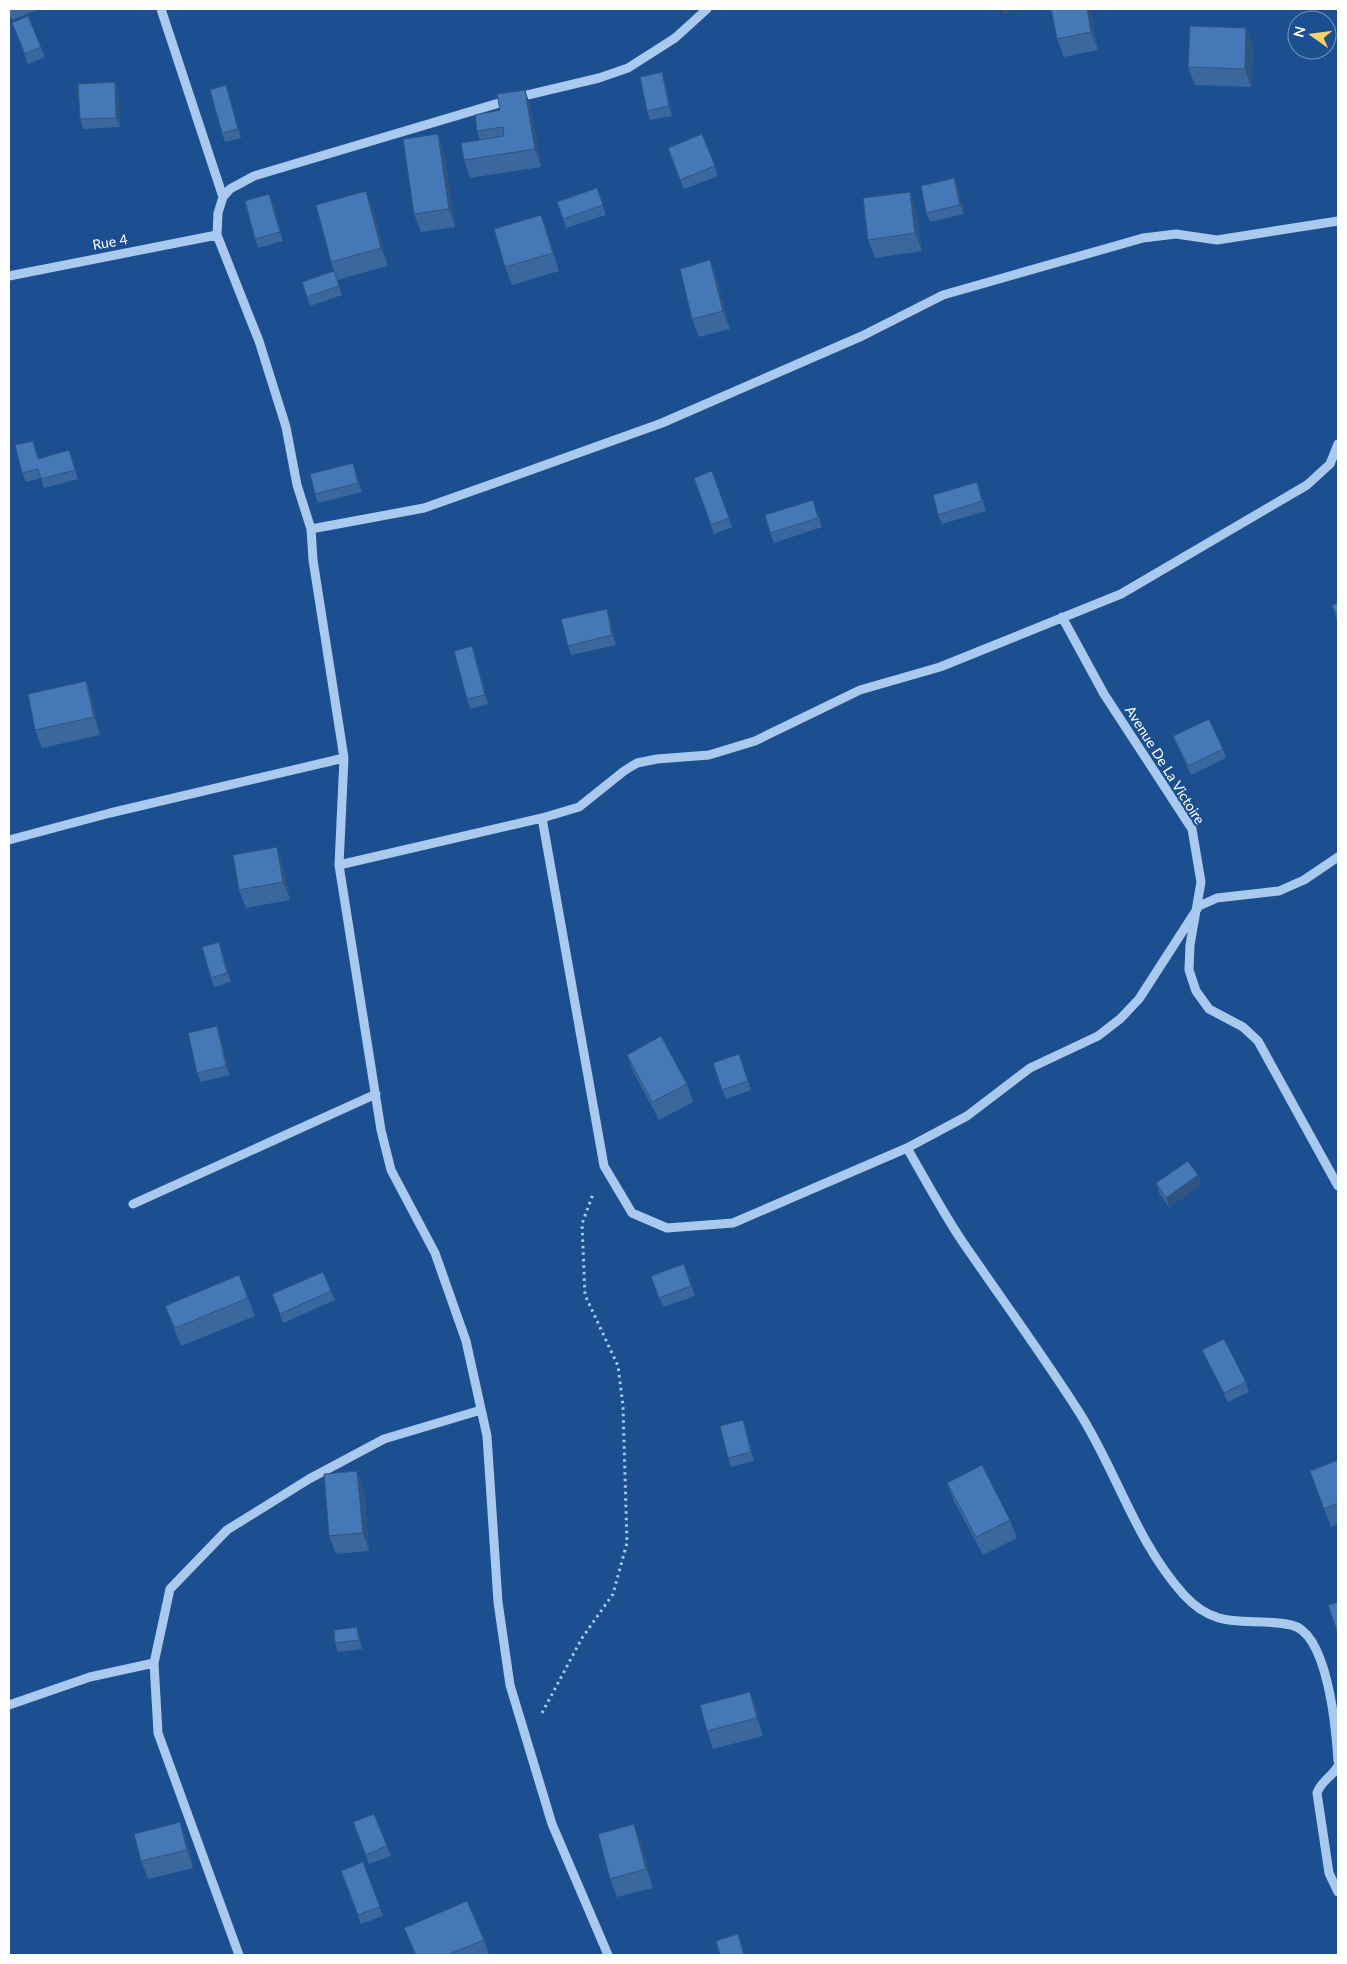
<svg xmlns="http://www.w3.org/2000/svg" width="1347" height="1964" viewBox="0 0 1347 1964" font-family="Lato,sans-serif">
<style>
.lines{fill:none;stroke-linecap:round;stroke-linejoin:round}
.path{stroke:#a9c9ee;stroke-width:3;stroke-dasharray:2.5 4;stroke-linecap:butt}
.minor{stroke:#a9c9ee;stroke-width:9}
.wall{fill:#3a679d}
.shaded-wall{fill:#305480}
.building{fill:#4478b7;stroke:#305480}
.labels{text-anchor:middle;stroke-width:4.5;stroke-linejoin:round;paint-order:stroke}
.street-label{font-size:14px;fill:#fff;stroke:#1b4f8f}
</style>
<rect width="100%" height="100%" fill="#1b4f8f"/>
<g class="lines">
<path class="path" d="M 542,1713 L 582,1638 L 613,1594 L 627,1543 L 623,1406 L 618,1366 L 585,1295 L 582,1224 L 593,1194"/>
<path class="minor" d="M 161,9 L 223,197
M 9,276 L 217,235
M 311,529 L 424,508 L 492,484 L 662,423 L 862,336 L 943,295 L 1143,238 L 1176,234 L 1217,240 L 1338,221
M 1062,617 L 1104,694 L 1192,829 L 1201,882 L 1190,945 L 1189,970 L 1196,991 L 1209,1009 L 1243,1027 L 1258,1041 L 1338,1186
M 542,818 L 604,1166 L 632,1213 L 667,1228 L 733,1223 L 907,1148 L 967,1116 L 1030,1068 L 1098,1036 L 1120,1019 L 1139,999 L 1199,906 L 1217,898 L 1279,891 L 1304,880 L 1338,857
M 9,840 L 110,813 L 344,758
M 339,865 L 542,818 L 579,807 L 624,771 L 637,763 L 657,759 L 709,755 L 755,741 L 860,690 L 940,667 L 1121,594 L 1307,485 L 1330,464 L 1338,444
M 907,1148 C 925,1179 942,1211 962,1241 C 1001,1298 1042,1354 1079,1412 C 1117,1472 1136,1542 1184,1595 C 1219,1633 1248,1616 1291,1625 C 1328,1632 1336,1730 1338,1761
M 133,1204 L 376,1094
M 9,1705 L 90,1677 L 154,1663
M 1338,1766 C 1332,1777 1321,1781 1317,1793 L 1329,1873 L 1338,1892
M 239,1955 L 158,1733 L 154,1663 L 170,1589 L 227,1530 L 309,1479 L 384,1439 L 481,1410
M 608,1955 L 552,1824 L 510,1685 L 498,1602 L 487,1436 L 466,1341 L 435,1253 L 391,1170 L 381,1130 L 339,865 L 344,758 L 313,560 L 311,529 L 297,485 L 286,427 L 259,341 L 217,235 L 218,213 L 223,197 L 230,189 L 254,176 L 519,97 L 599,78 L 628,68 L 675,38 L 707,9"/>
</g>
<path class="wall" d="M 9,9 L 40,9 L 12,20 L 9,13 Z
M 1091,13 L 1098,50 L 1064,57 L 1057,39 Z
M 12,23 L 41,47 L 45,57 L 28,64 Z
M 1253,46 L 1251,87 L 1195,85 L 1188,67 Z
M 662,72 L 665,82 L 672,116 L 650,120 L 647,111 Z
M 115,82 L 118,91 L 120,127 L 83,129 L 80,119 Z
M 525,90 L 531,108 L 541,167 L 470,178 L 464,160 L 480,140 L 477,131 L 500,110 Z
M 229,94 L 241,138 L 225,142 L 222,133 Z
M 438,134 L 444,152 L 455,227 L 421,232 L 414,214 Z
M 702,134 L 718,176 L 684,189 L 671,157 Z
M 958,187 L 964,214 L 930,222 L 926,213 Z
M 597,188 L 606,215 L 566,228 L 557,202 Z
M 910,192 L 916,210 L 922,251 L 875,258 L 868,240 Z
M 273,203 L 283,241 L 258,248 L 255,239 Z
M 373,209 L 388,266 L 337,280 L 342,295 L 310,306 L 302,282 L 334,271 L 331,262 Z
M 541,215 L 548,233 L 559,271 L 512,285 L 505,267 Z
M 710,260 L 717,279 L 730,329 L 699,337 L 692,319 Z
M 36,450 L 39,459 L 72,459 L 78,479 L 44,488 L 41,478 L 26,482 L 22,473 Z
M 712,471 L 732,527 L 714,534 L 694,478 Z
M 356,472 L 362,492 L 318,503 L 315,494 Z
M 977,482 L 986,511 L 942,524 L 938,515 Z
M 816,509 L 822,527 L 774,543 L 770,533 Z
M 1338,602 L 1338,623 L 1332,606 Z
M 607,609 L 610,618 L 616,645 L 571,655 L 568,646 Z
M 472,646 L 475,655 L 488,704 L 470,709 L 467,699 Z
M 86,681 L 92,699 L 100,735 L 42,748 L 35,730 Z
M 1173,736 L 1223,749 L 1226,758 L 1191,775 L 1177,745 Z
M 283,865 L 290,900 L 246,908 L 239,890 Z
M 222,951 L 231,982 L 214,987 L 211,978 Z
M 217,1026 L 220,1035 L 230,1075 L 201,1082 L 197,1073 Z
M 739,1054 L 751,1090 L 726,1099 L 713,1063 Z
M 627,1055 L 687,1084 L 693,1102 L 659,1120 L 634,1073 Z
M 1156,1183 L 1201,1185 L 1169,1207 L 1159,1193 Z
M 684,1264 L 695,1296 L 663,1307 L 651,1276 Z
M 331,1291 L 335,1300 L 283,1323 L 272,1294 Z
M 248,1298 L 255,1316 L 181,1346 L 165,1306 Z
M 1202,1350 L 1246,1382 L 1249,1392 L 1228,1402 L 1206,1359 Z
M 743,1420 L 746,1429 L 754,1461 L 731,1467 L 728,1458 Z
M 1338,1460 L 1338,1524 L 1331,1527 L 1310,1471 Z
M 357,1471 L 364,1489 L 369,1551 L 336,1554 L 329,1536 Z
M 947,1483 L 1010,1520 L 1017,1538 L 983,1555 L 954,1501 Z
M 360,1636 L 362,1649 L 338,1652 L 335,1643 Z
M 757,1710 L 763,1736 L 713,1749 L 707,1731 Z
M 374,1814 L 391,1856 L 369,1864 L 353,1822 Z
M 187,1840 L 193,1868 L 148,1879 L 141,1861 Z
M 641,1842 L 653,1888 L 617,1897 L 610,1879 Z
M 363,1862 L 383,1916 L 361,1924 L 341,1871 Z
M 404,1928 L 484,1940 L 489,1955 L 415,1955 Z"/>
<path class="shaded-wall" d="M 1002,9 L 1014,9 L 1004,15 Z
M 1087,9 L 1089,9 L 1091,13 L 1098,50 L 1091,32 Z
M 1246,28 L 1253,46 L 1251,87 L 1245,69 Z
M 662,72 L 665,82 L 672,116 L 669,106 Z
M 115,82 L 118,91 L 120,127 L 116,118 Z
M 226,85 L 229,94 L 241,138 L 238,129 Z
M 525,90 L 531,108 L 541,167 L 535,149 Z
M 438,134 L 444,152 L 455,227 L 449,209 Z
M 954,178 L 958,187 L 964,214 L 960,205 Z
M 366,191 L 373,209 L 388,266 L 381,248 Z
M 910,192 L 916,210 L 922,251 L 915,233 Z
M 269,194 L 273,203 L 283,241 L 280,232 Z
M 541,215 L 548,233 L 559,271 L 553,253 Z
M 710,260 L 717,279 L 730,329 L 723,311 Z
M 353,463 L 356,472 L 362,492 L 358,483 Z
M 607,609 L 610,618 L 616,645 L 612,635 Z
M 472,646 L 475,655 L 488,704 L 485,695 Z
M 86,681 L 92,699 L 100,735 L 94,717 Z
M 277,847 L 283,865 L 290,900 L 283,882 Z
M 219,942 L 222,951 L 231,982 L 227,973 Z
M 217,1026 L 220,1035 L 230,1075 L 226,1066 Z
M 1198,1175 L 1201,1185 L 1169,1207 L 1166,1198 Z
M 743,1420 L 746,1429 L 754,1461 L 751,1452 Z
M 357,1471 L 364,1489 L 369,1551 L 363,1533 Z
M 357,1627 L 360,1636 L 362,1649 L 359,1640 Z
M 750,1692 L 757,1710 L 763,1736 L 757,1718 Z
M 180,1822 L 187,1840 L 193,1868 L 187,1850 Z
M 634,1824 L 641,1842 L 653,1888 L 646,1869 Z"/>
<path class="building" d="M 1051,9 L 1087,9 L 1091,32 L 1057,39 Z
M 28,16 L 41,47 L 25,54 L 12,23 Z
M 1190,26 L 1246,28 L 1245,69 L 1188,67 Z
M 662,72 L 669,106 L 647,111 L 640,77 Z
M 115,82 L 116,118 L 80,119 L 78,84 Z
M 226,85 L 238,129 L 222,133 L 210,90 Z
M 525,90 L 535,149 L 464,160 L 461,143 L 504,136 L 503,127 L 477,131 L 475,115 L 500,110 L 497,94 Z
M 438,134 L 449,209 L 414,214 L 403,139 Z
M 702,134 L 715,166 L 680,180 L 668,148 Z
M 954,178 L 960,205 L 926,213 L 921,186 Z
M 597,188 L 603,205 L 563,219 L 557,202 Z
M 366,191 L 381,248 L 331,262 L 316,205 Z
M 910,192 L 915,233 L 868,240 L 863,198 Z
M 269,194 L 280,232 L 255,239 L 245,201 Z
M 541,215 L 553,253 L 505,267 L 494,229 Z
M 710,260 L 723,311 L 692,319 L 680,269 Z
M 334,271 L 339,286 L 307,297 L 302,282 Z
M 33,441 L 38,459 L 69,450 L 75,470 L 41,479 L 38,469 L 22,473 L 15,445 Z
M 353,463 L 358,483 L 315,494 L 310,474 Z
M 712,471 L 729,518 L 711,525 L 694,478 Z
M 977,482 L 982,501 L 938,515 L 933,495 Z
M 813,500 L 818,518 L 770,533 L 765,515 Z
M 1338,602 L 1338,616 L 1332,606 Z
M 607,609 L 612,635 L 568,646 L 561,619 Z
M 472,646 L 485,695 L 467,699 L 454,651 Z
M 86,681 L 94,717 L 35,730 L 28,694 Z
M 1209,719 L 1223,749 L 1188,766 L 1173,736 Z
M 277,847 L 283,882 L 239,890 L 233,855 Z
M 219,942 L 227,973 L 211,978 L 202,947 Z
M 217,1026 L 226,1066 L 197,1073 L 188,1033 Z
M 661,1036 L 687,1084 L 652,1102 L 627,1055 Z
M 739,1054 L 748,1081 L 722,1090 L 713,1063 Z
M 1188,1161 L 1198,1175 L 1166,1198 L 1156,1183 Z
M 684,1264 L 691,1286 L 659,1298 L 651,1276 Z
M 323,1272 L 331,1291 L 280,1314 L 272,1294 Z
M 239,1275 L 248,1298 L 175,1328 L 165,1306 Z
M 1224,1339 L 1246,1382 L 1224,1393 L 1202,1350 Z
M 743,1420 L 751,1452 L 728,1458 L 720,1426 Z
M 1338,1460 L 1338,1503 L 1324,1509 L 1310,1471 Z
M 982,1465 L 1010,1520 L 976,1537 L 947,1483 Z
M 357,1471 L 363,1533 L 329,1536 L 324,1474 Z
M 1338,1602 L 1338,1634 L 1328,1605 Z
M 357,1627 L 359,1640 L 335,1643 L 334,1630 Z
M 750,1692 L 757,1718 L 707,1731 L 700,1705 Z
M 374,1814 L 387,1846 L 366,1855 L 353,1822 Z
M 180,1822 L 187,1850 L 141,1861 L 134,1834 Z
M 634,1824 L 646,1869 L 610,1879 L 598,1834 Z
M 363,1862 L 380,1907 L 358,1915 L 341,1871 Z
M 467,1901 L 484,1940 L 447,1955 L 416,1955 L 404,1928 Z
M 738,1934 L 744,1955 L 720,1955 L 716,1941 Z"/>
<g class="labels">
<g class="street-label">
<text transform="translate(110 242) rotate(-10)" y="5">Rue 4</text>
<text transform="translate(1165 765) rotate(58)" y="5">Avenue De La Victoire</text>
</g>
</g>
<rect width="1347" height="1964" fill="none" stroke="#ffffff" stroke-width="20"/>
<g transform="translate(1312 35) rotate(284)"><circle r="24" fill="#1b4f8f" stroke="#7695bc"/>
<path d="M0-4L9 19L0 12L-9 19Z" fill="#ffd166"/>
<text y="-8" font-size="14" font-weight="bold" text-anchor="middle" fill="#ffffff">N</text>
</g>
</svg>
